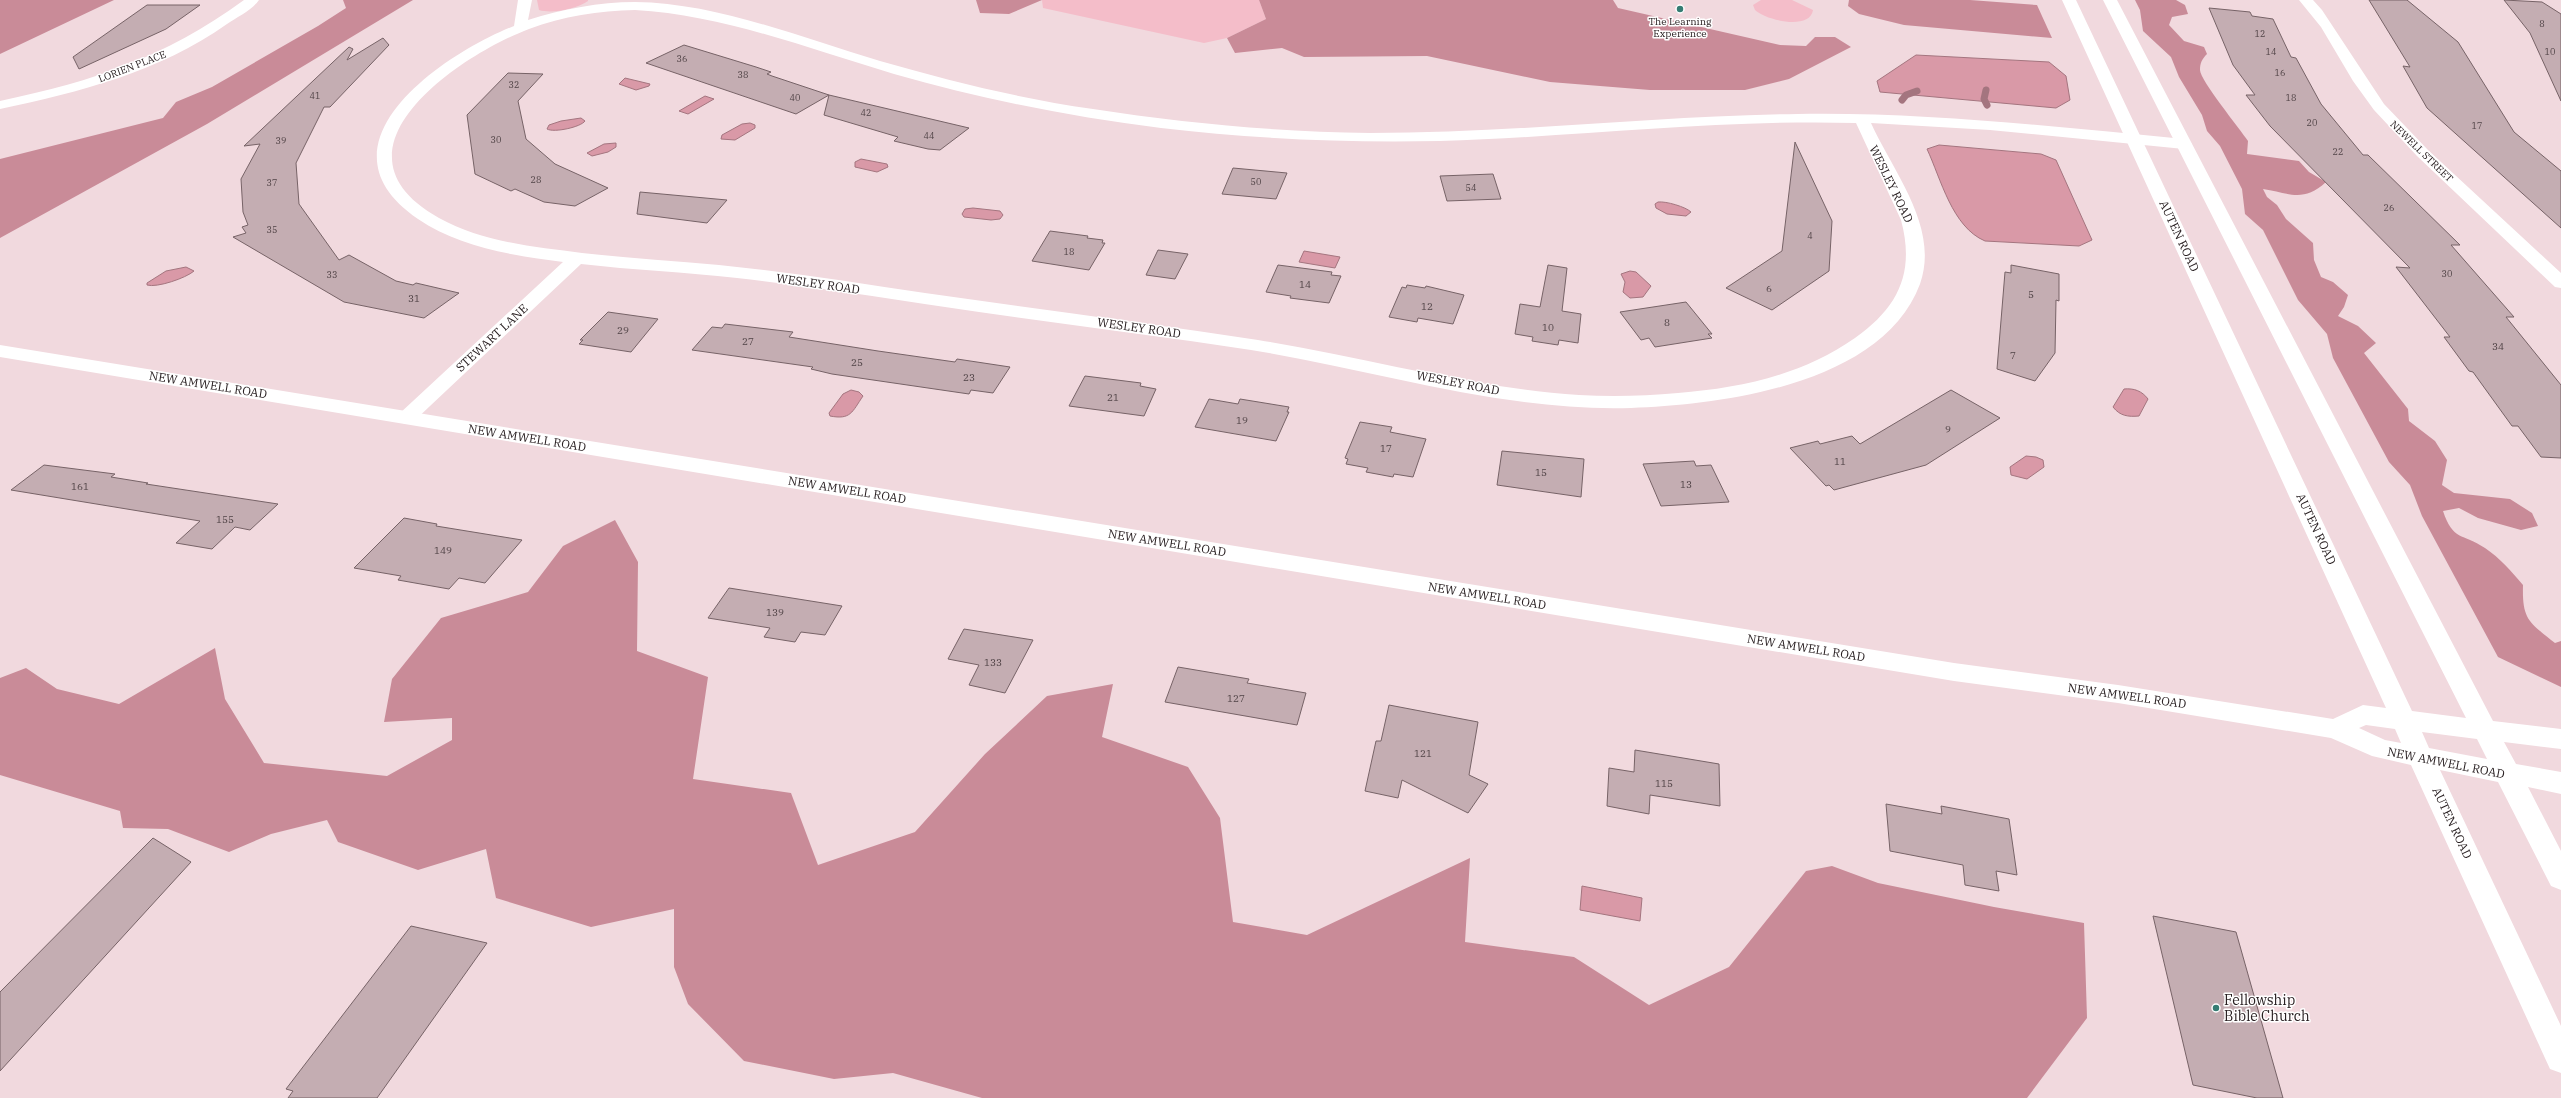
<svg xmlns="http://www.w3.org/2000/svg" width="2561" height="1098" viewBox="0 0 2561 1098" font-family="'IBM Plex Serif',serif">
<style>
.green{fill:#f4bdc9}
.forest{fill:#c98b98}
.water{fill:#d999a7;stroke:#a4757f}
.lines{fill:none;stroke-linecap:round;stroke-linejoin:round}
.stream{stroke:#a4757f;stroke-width:7}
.building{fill:#c4adb2;stroke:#776367}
.minor{fill:#fff;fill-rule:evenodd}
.tertiary{fill:#fff;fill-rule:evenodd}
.poi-dot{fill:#357c73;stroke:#fff;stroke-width:1.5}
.labels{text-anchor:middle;stroke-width:3;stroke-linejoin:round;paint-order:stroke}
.far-number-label{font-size:9px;fill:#504346}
.far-poi-label{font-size:10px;fill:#292022;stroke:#fff}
.far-street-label{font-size:10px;fill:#292022;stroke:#fff}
.number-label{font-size:10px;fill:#504346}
.street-label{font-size:12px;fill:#292022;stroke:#fff}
.near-poi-label{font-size:14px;fill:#292022;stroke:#fff;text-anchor:start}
</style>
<rect width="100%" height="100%" fill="#f1d9de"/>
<path class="green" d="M 537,0 L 588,0 L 588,1 C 576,9 552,14 539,10 Z
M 1042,0 L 1259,0 L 1266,19 L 1227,38 L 1204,43 L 1043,8 Z
M 1761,0 L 1792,0 L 1813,10 C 1810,31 1765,20 1755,10 L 1753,5 Z"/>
<path class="forest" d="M 0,0 L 114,0 L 0,54 Z
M 343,0 L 413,0 L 207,124 L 0,238 L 0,159 L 163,118 L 176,102 L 212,87 L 318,26 L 346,8 Z
M 976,0 L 1042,0 L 1009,14 L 980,13 Z
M 1259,0 L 1613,0 L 1618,8 L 1780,45 L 1806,46 L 1815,37 L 1835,37 L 1851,47 L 1789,79 L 1745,90 L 1650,90 L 1550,82 L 1427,56 L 1304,57 L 1282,48 L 1235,53 L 1227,38 L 1266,19 Z
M 1849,0 L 1970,0 L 2037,5 L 2052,38 L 1904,25 L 1859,14 L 1848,6 Z
M 2135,0 L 2176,0 L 2185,5 L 2188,14 L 2172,17 L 2169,25 L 2184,41 L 2204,47 L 2207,54 C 2202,59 2200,63 2200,70 C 2200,80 2240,129 2248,141 L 2247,154 L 2299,161 L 2309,172 L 2326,182 C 2303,203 2289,193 2263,189 L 2267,197 L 2277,205 L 2286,219 L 2313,243 L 2314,260 L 2321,277 L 2333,282 L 2348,295 L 2344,307 L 2338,316 L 2358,326 L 2376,343 L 2364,353 L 2408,409 L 2409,421 L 2435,441 L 2447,460 L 2442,485 L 2454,493 L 2510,499 L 2532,513 L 2538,526 L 2521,530 L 2478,518 L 2459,508 L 2443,511 C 2453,541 2462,533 2485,548 C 2500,558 2511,571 2523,585 C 2522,620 2529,622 2555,643 L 2561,641 L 2561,687 L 2498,657 L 2422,516 L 2410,485 L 2389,462 L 2333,358 L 2327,334 L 2298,300 L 2263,230 L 2245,214 L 2242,189 L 2220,146 L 2207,131 L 2202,115 L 2179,77 L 2171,57 L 2143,31 L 2140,10 Z
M 615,520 L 638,562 L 637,651 L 708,677 L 693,779 L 791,793 L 818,865 L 915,832 L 985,754 L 1047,696 L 1113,684 L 1102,737 L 1188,767 L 1220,818 L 1233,922 L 1307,935 L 1470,858 L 1465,942 L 1574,957 L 1649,1005 L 1729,967 L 1806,871 L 1832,866 L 1878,883 L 1994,907 L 2084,923 L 2087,1018 L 2027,1098 L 982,1098 L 893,1073 L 834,1079 L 744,1061 L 688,1004 L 674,967 L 674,909 L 591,927 L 496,898 L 486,849 L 418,870 L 338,842 L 327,820 L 271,834 L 229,852 L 168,829 L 123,828 L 120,811 L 0,775 L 0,678 L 26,668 L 57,689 L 119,704 L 215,648 L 225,699 L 264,763 L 387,776 L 452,740 L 452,718 L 384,722 L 392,679 L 441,618 L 528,592 L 563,546 Z"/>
<path class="water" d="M 1916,55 L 2049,62 L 2066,76 L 2070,100 L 2056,108 L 1880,92 L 1877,81 Z
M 625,78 L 650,84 L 649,86 L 636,90 L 619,84 Z
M 705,96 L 714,99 L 688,114 L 679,111 Z
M 581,118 L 585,121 C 581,127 554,133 547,129 L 549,125 L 561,121 Z
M 750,123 L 755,125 L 755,128 L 735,140 L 721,139 L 722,135 L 742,124 Z
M 616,143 L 616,147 L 608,152 L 592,156 L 587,153 L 604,144 Z
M 1939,145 L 2041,154 L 2056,160 L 2092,240 L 2079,246 L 1985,241 C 1952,227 1941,179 1927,149 Z
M 861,159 L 887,164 L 888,167 L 877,172 L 855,167 L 855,162 Z
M 1658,202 C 1666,201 1686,207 1691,212 L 1686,216 L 1667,214 L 1656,208 L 1655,204 Z
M 973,208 L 1000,211 L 1003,215 L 1000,219 L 991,220 L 964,217 L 962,214 L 965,209 Z
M 1304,251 L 1340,257 L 1335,268 L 1299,262 Z
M 186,267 L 194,271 C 186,278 157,288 147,285 L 147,283 L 166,271 Z
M 1630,271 L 1636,272 L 1651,286 L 1643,297 L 1630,298 L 1623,292 L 1625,282 L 1621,274 Z
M 2124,389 C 2134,388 2142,391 2148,399 L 2139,416 C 2128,417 2120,416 2113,407 Z
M 851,390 L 859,392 L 863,396 C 852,412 851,420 830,416 L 829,413 L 843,394 Z
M 2026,456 L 2036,457 L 2043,460 L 2044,467 L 2027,479 L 2011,475 L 2010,467 Z
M 1582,886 L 1642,898 L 1640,921 L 1580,910 Z"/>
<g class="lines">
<path class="stream" d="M 1986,90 L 1984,99 L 1987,105
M 1902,100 L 1906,95 L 1917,91"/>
</g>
<path class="building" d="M 2369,0 L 2407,0 L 2458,42 L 2514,132 L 2561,171 L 2561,228 L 2427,108 L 2403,66 L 2410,67 Z
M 2504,0 L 2542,2 L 2561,14 L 2561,101 L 2530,33 Z
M 147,5 L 200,5 L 166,29 L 79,69 L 73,57 Z
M 2209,8 L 2250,12 L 2252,16 L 2273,19 L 2291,57 L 2296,58 L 2321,104 L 2363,155 L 2368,155 L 2460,245 L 2451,245 L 2514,317 L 2506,317 L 2561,385 L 2561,458 L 2541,457 L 2518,426 L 2512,426 L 2473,372 L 2469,371 L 2444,337 L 2450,337 L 2396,267 L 2410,268 L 2270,126 L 2246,95 L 2255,95 L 2233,65 Z
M 383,38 L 389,45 L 330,107 L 324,107 L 296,163 L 299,204 L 339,260 L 349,255 L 396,281 L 413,285 L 416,283 L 459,293 L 424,318 L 344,302 L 233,237 L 246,233 L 242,227 L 248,225 L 243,212 L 241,179 L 260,144 L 244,146 L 349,47 L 353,49 L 347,60 Z
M 684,45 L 756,67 L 771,72 L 767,74 L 772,76 L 829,95 L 969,128 L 940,150 L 928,149 L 894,141 L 898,137 L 824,115 L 829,95 L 796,114 L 646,63 Z
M 508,73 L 543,74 L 518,101 L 526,139 L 555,164 L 608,188 L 575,206 L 544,202 L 515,189 L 511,191 L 475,174 L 467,115 Z
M 1795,142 L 1832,221 L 1829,271 L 1772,310 L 1726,288 L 1782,251 Z
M 1233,168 L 1287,173 L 1276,199 L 1222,194 Z
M 1493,174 L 1501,199 L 1447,201 L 1440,176 Z
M 640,192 L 727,200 L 707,223 L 637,214 Z
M 1050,231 L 1088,236 L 1087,238 L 1103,240 L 1102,243 L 1105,243 L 1089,270 L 1032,261 Z
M 1158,250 L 1188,254 L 1175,279 L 1146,275 Z
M 1278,265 L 1332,272 L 1331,275 L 1341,276 L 1329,303 L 1290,298 L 1291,296 L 1266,292 Z
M 1548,265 L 1567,268 L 1562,311 L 1581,314 L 1578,343 L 1559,340 L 1558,345 L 1532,341 L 1533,337 L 1515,334 L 1520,304 L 1540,307 Z
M 2011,265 L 2059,274 L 2059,301 L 2056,300 L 2055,353 L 2035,381 L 1997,369 L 2005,272 L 2011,273 Z
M 1407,285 L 1425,288 L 1426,286 L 1464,295 L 1453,324 L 1418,318 L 1417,322 L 1389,317 L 1402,287 L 1406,288 Z
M 1686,302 L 1712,334 L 1708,334 L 1712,338 L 1655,347 L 1649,338 L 1641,340 L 1620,312 Z
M 608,312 L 658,319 L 631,352 L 579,344 L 583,340 L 580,340 Z
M 725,324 L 793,332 L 789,337 L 878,351 L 955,362 L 957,359 L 1010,367 L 993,393 L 971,390 L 969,394 L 832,374 L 811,369 L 813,367 L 692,350 L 712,327 L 722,328 Z
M 1085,376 L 1141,383 L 1140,386 L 1156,389 L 1144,416 L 1069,406 Z
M 1951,390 L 2000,418 L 1926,465 L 1834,490 L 1829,485 L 1826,486 L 1790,448 L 1818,441 L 1820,444 L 1852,436 L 1860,444 Z
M 1209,399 L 1238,404 L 1240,399 L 1289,407 L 1287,412 L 1289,412 L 1276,441 L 1195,427 Z
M 1360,422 L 1392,427 L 1390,432 L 1426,439 L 1413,477 L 1394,474 L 1393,477 L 1366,472 L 1368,468 L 1346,464 L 1348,459 L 1345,458 Z
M 1502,451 L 1584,459 L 1581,497 L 1497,485 Z
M 1694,461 L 1696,466 L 1711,465 L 1729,502 L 1661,506 L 1643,464 Z
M 44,465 L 115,474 L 111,477 L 148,483 L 146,484 L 278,504 L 250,530 L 235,527 L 212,549 L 176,543 L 200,521 L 11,490 Z
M 404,518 L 437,524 L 436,526 L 522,540 L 485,583 L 459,578 L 449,589 L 398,580 L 401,576 L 354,568 Z
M 729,588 L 842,606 L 825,635 L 801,632 L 795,642 L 764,637 L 770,628 L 708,618 Z
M 964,629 L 1033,640 L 1005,693 L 969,685 L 979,665 L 948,659 Z
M 1178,667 L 1249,679 L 1247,683 L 1306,693 L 1297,725 L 1165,702 Z
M 1389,705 L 1478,722 L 1469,775 L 1488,784 L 1468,813 L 1402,780 L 1398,798 L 1365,791 L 1376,741 L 1381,741 Z
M 1635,750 L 1719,764 L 1720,806 L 1650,795 L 1649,814 L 1607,806 L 1609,768 L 1634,772 Z
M 1886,804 L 1942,814 L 1941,806 L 2009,819 L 2017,875 L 1996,871 L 1999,891 L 1965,885 L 1963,865 L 1890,851 Z
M 153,838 L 191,862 L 0,1071 L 0,992 Z
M 2153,916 L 2236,932 L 2283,1098 L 2257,1098 L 2193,1085 Z
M 411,926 L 487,943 L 377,1098 L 288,1098 L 293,1091 L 286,1089 Z"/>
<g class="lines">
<path class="minor" d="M 244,0 L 259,0 C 252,10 237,17 227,24 C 159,72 80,92 0,109 L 0,101 C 97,80 162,59 244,0 Z
M 518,0 L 532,0 L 528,20 C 563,9 599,2 635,2 C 718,3 801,38 880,61 C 950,81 1021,99 1093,109 C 1184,123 1277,132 1370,133 C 1513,133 1655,116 1798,114 C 1927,112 2056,127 2184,139 L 2192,144 L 2184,149 L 1990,130 L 1871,123 C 1893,172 1940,227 1920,284 C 1883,384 1722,405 1631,408 C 1504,412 1376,370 1251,350 C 1160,336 1069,325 979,312 C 898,300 818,287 737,278 C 685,272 633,270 581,264 L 413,422 L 406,424 L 399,422 L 396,418 L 399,414 L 563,262 C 515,256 459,247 418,219 C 309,145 443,54 514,26 ZM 635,10 C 724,15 809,49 894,74 C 982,99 1070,117 1161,128 C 1254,139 1347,143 1440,141 C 1578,137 1717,119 1856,123 L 1901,220 C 1915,272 1899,307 1855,338 C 1802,375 1741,388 1678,393 C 1645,396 1612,397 1579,395 C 1471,388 1365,357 1258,340 C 1147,323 1036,309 925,293 C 857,283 788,272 719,265 C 673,261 627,258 582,253 C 534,247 482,242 439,218 C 319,151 458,56 529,29 C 563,16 599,11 635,10 Z
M 2299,0 L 2313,0 L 2322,10 L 2384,104 L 2428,150 L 2561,273 L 2561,288 L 2555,287 L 2417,156 L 2374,110 L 2353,81 L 2321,27 Z"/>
<path class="tertiary" d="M 2062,0 L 2076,0 L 2412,711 L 2466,718 L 2103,0 L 2117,0 L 2493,721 L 2561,729 L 2561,749 L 2504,742 L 2516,764 L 2561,772 L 2561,794 L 2528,787 L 2561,851 L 2561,890 L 2551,886 L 2498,782 L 2440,770 L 2561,1026 L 2561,1073 L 2550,1069 L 2411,765 L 2372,756 L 2331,738 L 2118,703 L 1954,681 L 0,357 L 0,345 L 1954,663 L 2118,685 L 2333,719 L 2363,705 L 2386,708 ZM 2366,725 L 2395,729 L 2401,743 L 2385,740 L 2359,728 ZM 2422,732 L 2477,739 L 2487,759 L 2429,748 Z"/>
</g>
<g class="poi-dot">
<circle cx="1680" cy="9" r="4"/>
<circle cx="2216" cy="1008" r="4"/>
</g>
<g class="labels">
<g class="far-number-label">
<text x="2542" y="27">8</text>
<text x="2260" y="37">12</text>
<text x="2271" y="55">14</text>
<text x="2550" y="55">10</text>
<text x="682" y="62">36</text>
<text x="2280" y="76">16</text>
<text x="743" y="78">38</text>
<text x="514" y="88">32</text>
<text x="315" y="99">41</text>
<text x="795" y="101">40</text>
<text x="2291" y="101">18</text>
<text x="866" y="116">42</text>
<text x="2312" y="126">20</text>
<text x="2477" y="129">17</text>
<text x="929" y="139">44</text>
<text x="496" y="143">30</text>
<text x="281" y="144">39</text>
<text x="2338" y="155">22</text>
<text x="536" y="183">28</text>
<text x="1256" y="185">50</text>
<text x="272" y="186">37</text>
<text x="1471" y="191">54</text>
<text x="2389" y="211">26</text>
<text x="272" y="233">35</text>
<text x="1810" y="239">4</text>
<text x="1069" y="255">18</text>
<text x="2447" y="277">30</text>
<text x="332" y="278">33</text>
</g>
<g class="far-poi-label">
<text x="1680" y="25">The Learning<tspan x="1680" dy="12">Experience</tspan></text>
</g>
<g class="far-street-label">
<text transform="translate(132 66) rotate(-21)" y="4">LORIEN PLACE</text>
<text transform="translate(2422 151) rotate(44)" y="4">NEWELL STREET</text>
</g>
<g class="number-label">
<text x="1305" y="288">14</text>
<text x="1769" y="292">6</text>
<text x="2031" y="298">5</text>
<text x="414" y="302">31</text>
<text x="1427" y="310">12</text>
<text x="1667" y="326">8</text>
<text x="1548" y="331">10</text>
<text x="623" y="334">29</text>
<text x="748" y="345">27</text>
<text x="2498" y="350">34</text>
<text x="2013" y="359">7</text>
<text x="857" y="366">25</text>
<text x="969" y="381">23</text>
<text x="1113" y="401">21</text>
<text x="1242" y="424">19</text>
<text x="1948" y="433">9</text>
<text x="1386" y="452">17</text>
<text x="1840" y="465">11</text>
<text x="1541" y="476">15</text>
<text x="1686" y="488">13</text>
<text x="80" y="490">161</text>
<text x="225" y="523">155</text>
<text x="443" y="554">149</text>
<text x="775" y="616">139</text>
<text x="993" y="666">133</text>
<text x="1236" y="702">127</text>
<text x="1423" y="757">121</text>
<text x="1664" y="787">115</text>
</g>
<g class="street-label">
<text transform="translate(1891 184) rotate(64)" y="4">WESLEY ROAD</text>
<text transform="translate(2179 236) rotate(65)" y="4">AUTEN ROAD</text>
<text transform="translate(818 284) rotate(8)" y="4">WESLEY ROAD</text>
<text transform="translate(1139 328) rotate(8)" y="4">WESLEY ROAD</text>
<text transform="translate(492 338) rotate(-43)" y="4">STEWART LANE</text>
<text transform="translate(1458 383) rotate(11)" y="4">WESLEY ROAD</text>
<text transform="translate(208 385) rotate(9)" y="4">NEW AMWELL ROAD</text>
<text transform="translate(527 438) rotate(9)" y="4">NEW AMWELL ROAD</text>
<text transform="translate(847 490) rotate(9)" y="4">NEW AMWELL ROAD</text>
<text transform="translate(2316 529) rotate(65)" y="4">AUTEN ROAD</text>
<text transform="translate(1167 543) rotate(9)" y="4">NEW AMWELL ROAD</text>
<text transform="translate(1487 596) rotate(9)" y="4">NEW AMWELL ROAD</text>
<text transform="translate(1806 648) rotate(9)" y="4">NEW AMWELL ROAD</text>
<text transform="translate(2127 696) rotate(8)" y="4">NEW AMWELL ROAD</text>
<text transform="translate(2446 763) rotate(11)" y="4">NEW AMWELL ROAD</text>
<text transform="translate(2452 823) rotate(65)" y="4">AUTEN ROAD</text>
</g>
<g class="near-poi-label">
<text x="2224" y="1005">Fellowship<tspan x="2224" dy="16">Bible Church</tspan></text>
</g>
</g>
</svg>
